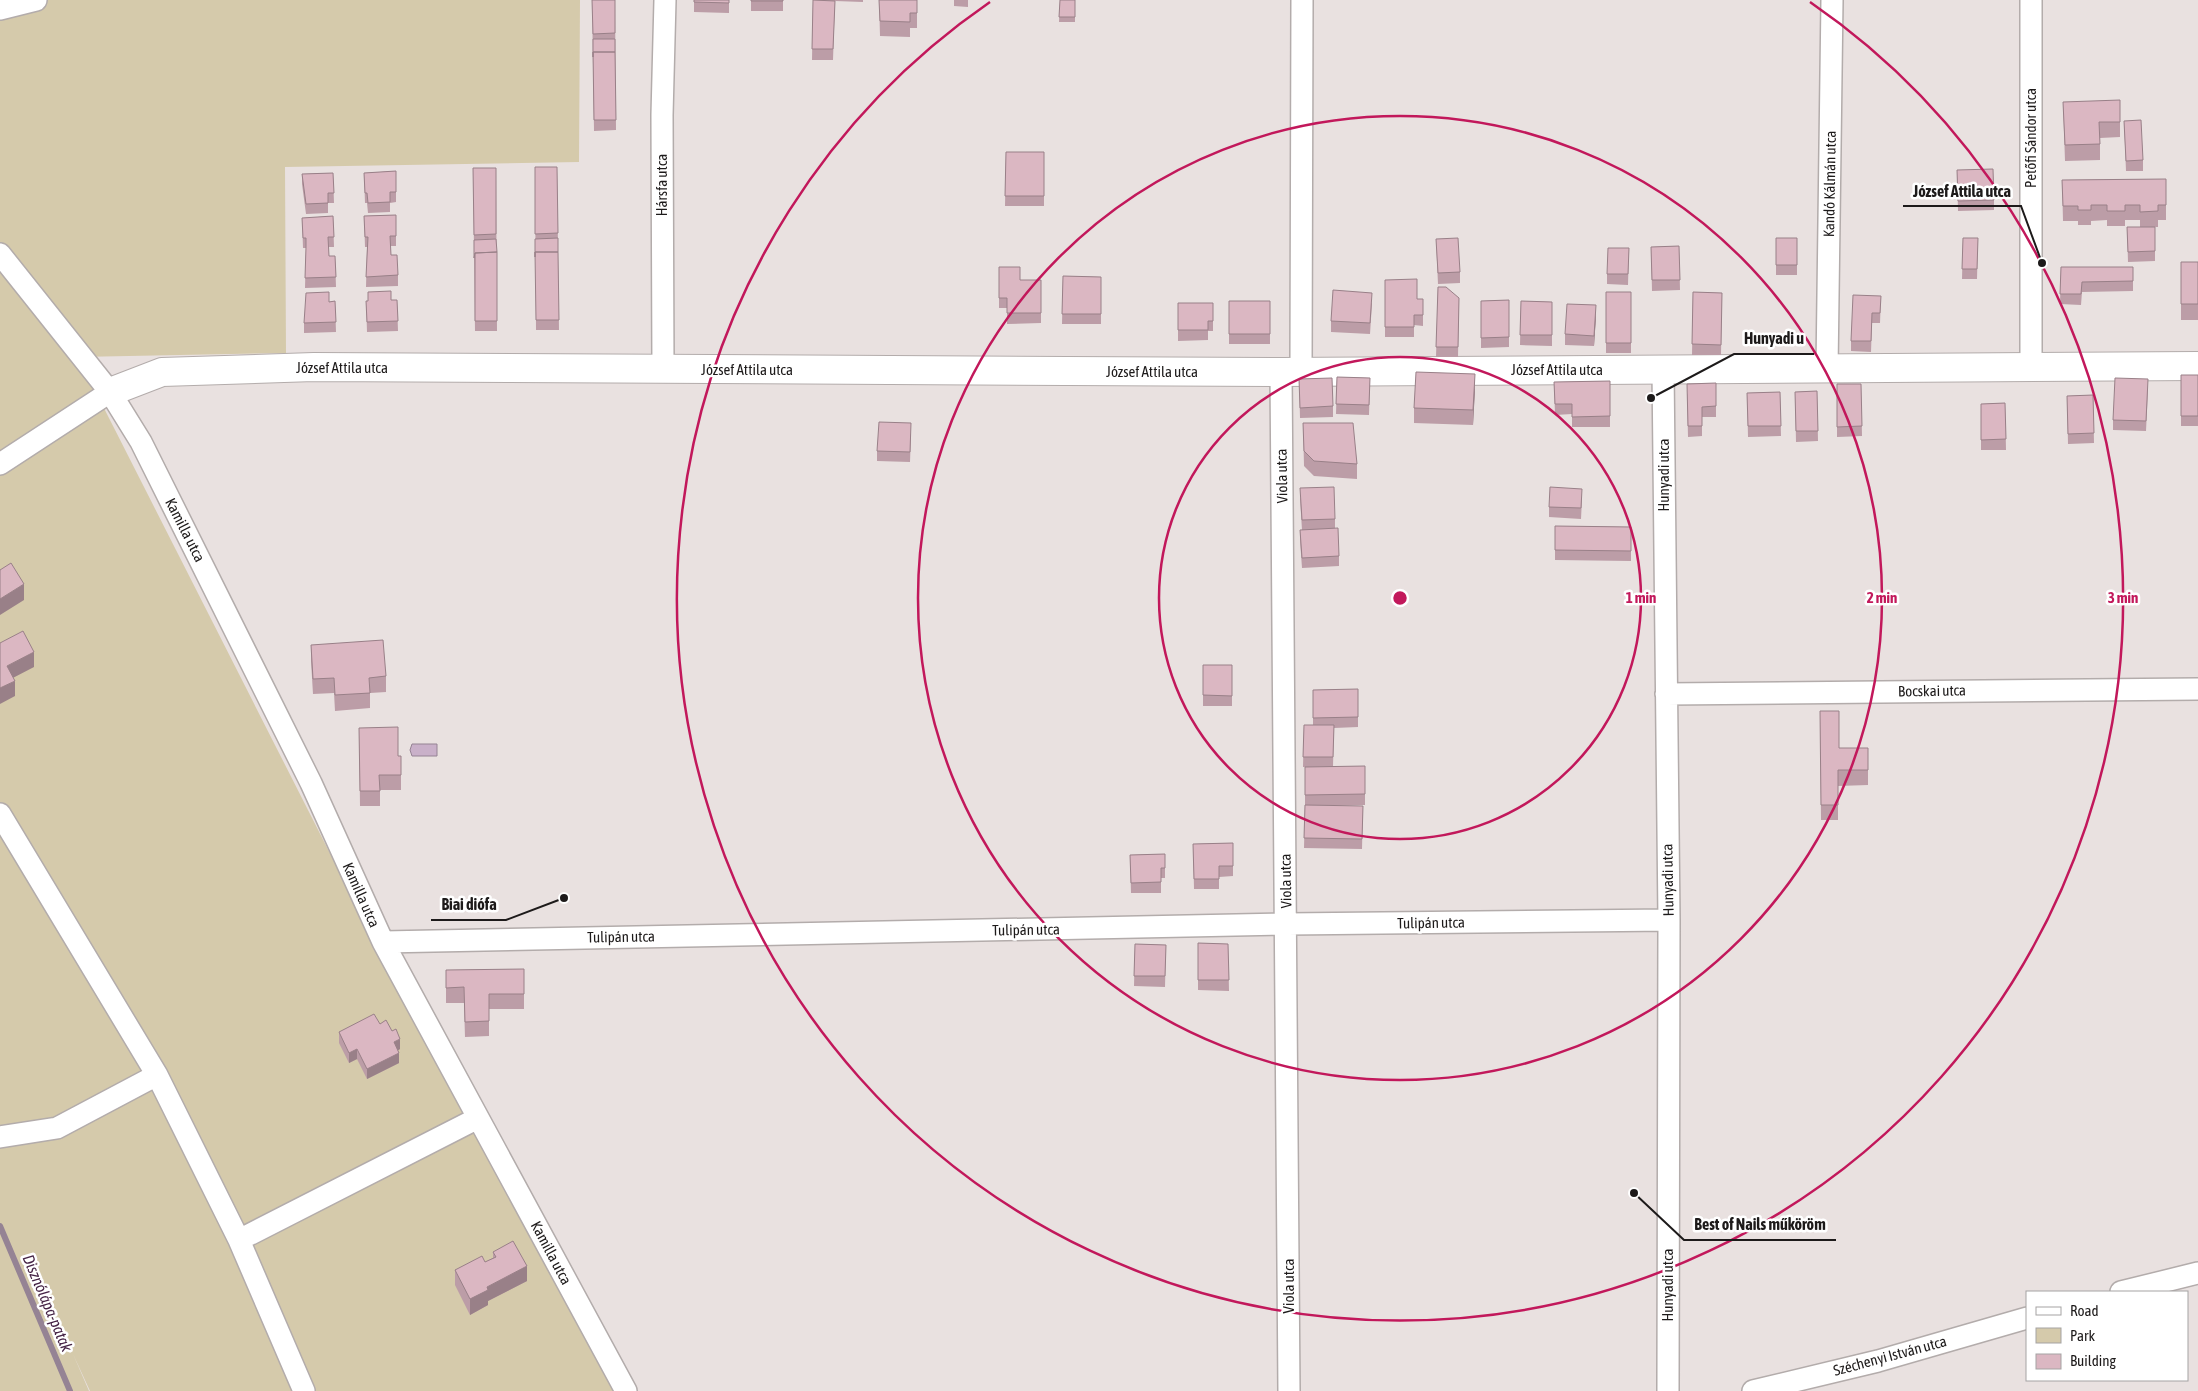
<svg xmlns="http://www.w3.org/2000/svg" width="2198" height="1391" viewBox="0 0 2198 1391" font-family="'Asap Condensed',sans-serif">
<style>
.green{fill:#d5caab}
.water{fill:#c9b0c9;stroke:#958394}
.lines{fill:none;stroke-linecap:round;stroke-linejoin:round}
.stream{stroke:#958394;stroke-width:6}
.minor-casing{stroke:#b3acab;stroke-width:24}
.tertiary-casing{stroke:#b3acab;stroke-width:30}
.minor{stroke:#fff;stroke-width:21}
.tertiary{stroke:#fff;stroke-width:28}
.wall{fill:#bc9da7}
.shaded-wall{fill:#998088}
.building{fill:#dbb7c2;stroke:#998088}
.ring{fill:none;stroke:#c2185b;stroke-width:2.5}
.labels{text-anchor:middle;stroke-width:5;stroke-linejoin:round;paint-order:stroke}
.street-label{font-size:15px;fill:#1d1a1a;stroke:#fff}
.water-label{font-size:16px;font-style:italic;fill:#462446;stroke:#fff}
.centre{fill:#c2185b;stroke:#fff;stroke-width:2.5}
.ring-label{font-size:15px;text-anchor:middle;font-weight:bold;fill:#c2185b;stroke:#fff;stroke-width:5;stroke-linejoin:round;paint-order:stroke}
.leader{fill:none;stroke:#1d1a1a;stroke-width:2}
.callout-dot{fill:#1d1a1a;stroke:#fff;stroke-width:2}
.callout-label{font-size:16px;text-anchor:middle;font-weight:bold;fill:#1d1a1a;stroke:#fff;stroke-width:5;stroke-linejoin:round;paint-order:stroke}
</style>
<rect width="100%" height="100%" fill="#e9e1e0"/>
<path class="green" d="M 0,0 L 580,0 L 579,162 L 285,167 L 286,353 L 78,357 L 408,1007 L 617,1391 L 90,1391 L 73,1354 L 89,1391 L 0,1391 Z"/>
<path class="water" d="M 412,744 L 437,744 L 437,756 L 412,756 L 410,750 Z"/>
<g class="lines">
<path class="stream" d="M 0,1226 L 70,1391"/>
<g class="minor-casing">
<path id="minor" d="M 0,9 L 36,0
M 0,254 L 110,392 L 141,442 L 311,783 L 383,942 L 626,1391
M 2031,366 L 2031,0
M 1663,369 L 1669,920 L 1668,1391
M 1827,369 L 1832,0
M 663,370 L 662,115 L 665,0
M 1281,372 L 1289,1391
M 1301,372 L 1302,0
M 0,464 L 110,392
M 1666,694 L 2198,689
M 0,814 L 157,1075 L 239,1240 L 304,1391
M 383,942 L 1287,924 L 1669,920
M 0,1137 L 57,1128 L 157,1075
M 239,1240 L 478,1118
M 2121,1292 L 2198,1273
M 1753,1391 L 1878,1361 L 2027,1318"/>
</g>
<g class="tertiary-casing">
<path id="tertiary" d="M 110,392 L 162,372 L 314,367 L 1281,372 L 2198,366"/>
</g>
<use href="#minor" class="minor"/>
<use href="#tertiary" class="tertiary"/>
</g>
<path class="wall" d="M 592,0 L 615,0 L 616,130 L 594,131 Z
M 694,0 L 729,0 L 729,13 L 694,12 Z
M 751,0 L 783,0 L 783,11 L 751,11 Z
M 813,0 L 863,0 L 863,2 L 835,1 L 833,60 L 812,60 Z
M 879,0 L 917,0 L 917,28 L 910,28 L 910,37 L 880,36 Z
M 954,0 L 968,0 L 968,7 L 954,6 Z
M 1060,0 L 1075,0 L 1075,22 L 1059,22 Z
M 2063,102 L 2120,122 L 2120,137 L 2100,138 L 2100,160 L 2065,161 Z
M 2124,121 L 2143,160 L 2143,171 L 2126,171 Z
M 1006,152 L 1044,152 L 1044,206 L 1005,206 Z
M 535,167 L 557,167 L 559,330 L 536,330 Z
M 473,168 L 496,168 L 497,331 L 475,331 Z
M 1957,170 L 1994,200 L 1994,210 L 1958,211 Z
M 396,171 L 396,202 L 390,203 L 390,212 L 368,213 L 367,203 L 365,203 L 364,173 Z
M 333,173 L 334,203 L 328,203 L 328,213 L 306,214 L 302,184 L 302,174 Z
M 2166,179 L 2166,220 L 2158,220 L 2158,227 L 2140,227 L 2140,220 L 2125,220 L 2125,226 L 2107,226 L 2107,220 L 2091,221 L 2091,225 L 2078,225 L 2078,221 L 2063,221 L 2062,180 Z
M 396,215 L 396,246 L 390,246 L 391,255 L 398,275 L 398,286 L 366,287 L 367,247 L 365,247 L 364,216 Z
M 333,216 L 334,247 L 328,247 L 329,256 L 335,256 L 336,287 L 305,288 L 306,248 L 303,248 L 302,218 Z
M 2127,227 L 2155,227 L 2155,261 L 2128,262 Z
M 1776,238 L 1797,238 L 1797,275 L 1776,275 Z
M 1963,238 L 1978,238 L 1977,279 L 1962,279 Z
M 1436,239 L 1460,272 L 1460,283 L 1438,284 Z
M 1679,246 L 1680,290 L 1652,291 L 1651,247 Z
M 1629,248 L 1628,285 L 1607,284 L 1607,274 Z
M 2181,262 L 2198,262 L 2198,320 L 2181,320 Z
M 999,267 L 1020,280 L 1041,280 L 1041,323 L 1007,324 L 1007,308 L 999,308 Z
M 2061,267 L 2133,267 L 2133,291 L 2082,292 L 2081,305 L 2060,304 Z
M 1063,276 L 1101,277 L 1101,324 L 1062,324 Z
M 1385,280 L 1417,299 L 1423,299 L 1423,326 L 1414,325 L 1414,337 L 1385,337 Z
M 1438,287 L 1459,298 L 1458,357 L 1436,357 Z
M 1606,292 L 1631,292 L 1631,353 L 1606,353 Z
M 1693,292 L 1722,293 L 1721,355 L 1692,355 Z
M 1881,296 L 1880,323 L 1872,323 L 1871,352 L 1851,351 L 1851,341 Z
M 397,300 L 398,331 L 367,332 L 366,301 Z
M 1509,300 L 1509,347 L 1481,348 L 1481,301 Z
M 335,301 L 336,332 L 304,333 L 304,323 L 329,302 Z
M 1229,301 L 1270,301 L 1270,344 L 1229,344 Z
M 1521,301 L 1552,302 L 1552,346 L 1520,345 Z
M 1178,303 L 1213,303 L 1213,331 L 1208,331 L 1208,340 L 1178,341 Z
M 1372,303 L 1370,334 L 1331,332 L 1331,321 Z
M 1596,316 L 1594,346 L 1565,345 L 1565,334 Z
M 2181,375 L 2198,375 L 2198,426 L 2181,426 Z
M 1337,377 L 1370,378 L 1369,415 L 1336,414 Z
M 1299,379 L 1333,406 L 1333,417 L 1300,418 Z
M 1610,381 L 1610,427 L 1572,427 L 1572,414 L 1555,415 L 1554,382 Z
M 1716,383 L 1716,417 L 1702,417 L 1702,436 L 1688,437 L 1687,394 Z
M 1837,384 L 1861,384 L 1862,436 L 1837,437 Z
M 1475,389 L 1473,425 L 1414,423 L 1414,408 Z
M 2148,389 L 2146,431 L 2113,430 L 2113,420 Z
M 1817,391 L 1818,441 L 1796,442 L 1795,392 Z
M 1780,392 L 1781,436 L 1748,437 L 1747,393 Z
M 2093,395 L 2094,443 L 2068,444 L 2067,396 Z
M 2005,403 L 2006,450 L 1981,450 L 1981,404 Z
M 1303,423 L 1357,464 L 1357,479 L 1314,476 L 1304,466 Z
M 911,434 L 910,462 L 877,461 L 877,451 Z
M 1300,498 L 1335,519 L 1335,528 L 1339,556 L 1339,566 L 1302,568 L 1300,540 L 1300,530 L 1302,530 Z
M 1582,499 L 1581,519 L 1549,517 L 1549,507 Z
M 1555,526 L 1631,527 L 1631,561 L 1555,560 Z
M 311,645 L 386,676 L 386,692 L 370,693 L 370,708 L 335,711 L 334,693 L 313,694 L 311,661 Z
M 1203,665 L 1232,665 L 1232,706 L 1203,706 Z
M 1358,689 L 1358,727 L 1334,728 L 1333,767 L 1365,766 L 1365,805 L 1310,805 L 1363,806 L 1362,849 L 1304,848 L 1305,805 L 1305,767 L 1309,767 L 1303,767 L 1304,725 L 1313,725 L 1313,690 Z
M 1820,711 L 1839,748 L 1868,748 L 1868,785 L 1838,786 L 1838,820 L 1821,820 Z
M 359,728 L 398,756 L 401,756 L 401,790 L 380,790 L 380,806 L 360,806 Z
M 1233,843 L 1233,876 L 1219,877 L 1219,889 L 1194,889 L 1193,844 Z
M 1165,854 L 1165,878 L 1161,878 L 1161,893 L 1131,893 L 1130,855 Z
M 1198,943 L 1228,944 L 1229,991 L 1198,990 Z
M 1135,944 L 1166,945 L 1165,987 L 1134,986 Z
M 524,969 L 524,1009 L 489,1009 L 489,1036 L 465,1037 L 464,1003 L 446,1003 L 446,970 Z
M 380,1024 L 400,1049 L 398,1050 L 399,1063 L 367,1079 L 357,1059 L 349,1063 L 339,1043 L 339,1032 Z
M 493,1252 L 527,1281 L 488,1301 L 488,1305 L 470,1315 L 455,1285 L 455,1270 L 485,1262 L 493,1258 Z"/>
<path class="shaded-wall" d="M 1596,305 L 1596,316 L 1594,346 L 1594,336 Z
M 1475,374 L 1475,389 L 1473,425 L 1473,410 Z
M 24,584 L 24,600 L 0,615 L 0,599 Z
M 34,652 L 34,667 L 7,681 L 7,666 Z
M 15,681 L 15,696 L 0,704 L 0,688 Z
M 400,1039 L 400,1049 L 394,1053 L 394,1042 Z
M 357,1049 L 357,1059 L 349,1063 L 349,1053 Z
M 399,1053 L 399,1063 L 367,1079 L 367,1069 Z
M 527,1266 L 527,1281 L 488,1301 L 488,1305 L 470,1315 L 470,1299 L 487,1287 Z"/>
<path class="building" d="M 592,0 L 615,0 L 615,33 L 593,34 Z
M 694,0 L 729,0 L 729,3 L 694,2 Z
M 751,0 L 783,0 L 783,1 L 751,1 Z
M 813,0 L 835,1 L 833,49 L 812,49 Z
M 879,0 L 917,0 L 917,13 L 910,13 L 910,22 L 880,21 Z
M 1060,0 L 1075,0 L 1075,17 L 1059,17 Z
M 593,39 L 615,39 L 615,52 L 593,52 L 593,57 Z
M 593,52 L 615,52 L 616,120 L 594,120 Z
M 2120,100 L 2120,122 L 2099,122 L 2100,144 L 2065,145 L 2063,102 Z
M 2141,120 L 2143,160 L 2126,161 L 2124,121 Z
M 1006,152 L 1044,152 L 1044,196 L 1005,196 Z
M 535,167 L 557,167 L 558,233 L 535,234 Z
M 473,168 L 496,168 L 496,234 L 474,235 Z
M 1993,169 L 1994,200 L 1958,201 L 1957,170 Z
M 396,171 L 396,192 L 390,192 L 390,202 L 368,203 L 367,193 L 365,193 L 364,173 Z
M 333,173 L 334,193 L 328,193 L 328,203 L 306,204 L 302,174 Z
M 2166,179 L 2166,205 L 2158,205 L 2158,211 L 2140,212 L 2140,205 L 2125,205 L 2125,211 L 2107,211 L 2107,205 L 2091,205 L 2091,210 L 2078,210 L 2078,206 L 2063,206 L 2062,180 Z
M 396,215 L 396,236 L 390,236 L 391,255 L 397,255 L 398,275 L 366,277 L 368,237 L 365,237 L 364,216 Z
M 333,216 L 334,237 L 328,237 L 329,256 L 335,256 L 336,277 L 305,278 L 306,247 L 306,238 L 303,238 L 302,218 Z
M 2127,227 L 2155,227 L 2155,251 L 2128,252 Z
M 558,238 L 558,252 L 535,252 L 535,257 L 535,239 Z
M 1458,238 L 1460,272 L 1438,273 L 1436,239 Z
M 1776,238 L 1797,238 L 1797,265 L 1776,265 Z
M 1963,238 L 1978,238 L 1977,269 L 1962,269 Z
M 496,239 L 497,252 L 475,253 L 474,258 L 474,240 Z
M 1679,246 L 1680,280 L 1652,280 L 1651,247 Z
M 1608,248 L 1629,248 L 1628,274 L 1607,274 Z
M 497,252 L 497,321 L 475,321 L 475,253 Z
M 535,252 L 558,252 L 559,320 L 536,320 Z
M 2181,262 L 2198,262 L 2198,304 L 2181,304 Z
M 999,267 L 1020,267 L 1020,280 L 1041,280 L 1041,313 L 1007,313 L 1007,298 L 999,298 Z
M 2061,267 L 2133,267 L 2133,281 L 2082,282 L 2081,294 L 2060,294 Z
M 1063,276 L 1101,277 L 1101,314 L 1062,314 Z
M 1417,279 L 1417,299 L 1423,299 L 1423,315 L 1414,315 L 1414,327 L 1385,327 L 1385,280 Z
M 1438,287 L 1446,287 L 1459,298 L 1458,347 L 1436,347 Z
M 1333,290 L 1372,293 L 1370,323 L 1331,321 Z
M 391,291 L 391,300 L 397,300 L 398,321 L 367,322 L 366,301 L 368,301 L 368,292 Z
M 329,292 L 329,302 L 335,301 L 336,322 L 304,323 L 306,293 Z
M 1606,292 L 1631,292 L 1631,343 L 1606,343 Z
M 1693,292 L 1722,293 L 1721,345 L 1692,344 Z
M 1853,295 L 1881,296 L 1880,313 L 1872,313 L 1871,341 L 1851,341 Z
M 1509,300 L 1509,337 L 1481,338 L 1481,301 Z
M 1229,301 L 1270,301 L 1270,334 L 1229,334 Z
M 1521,301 L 1552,302 L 1552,335 L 1520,335 Z
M 1178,303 L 1213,303 L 1213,321 L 1208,321 L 1208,330 L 1178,330 Z
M 1567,304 L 1596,305 L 1594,336 L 1565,334 Z
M 1416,372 L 1475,374 L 1473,410 L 1414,408 Z
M 2181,375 L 2198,375 L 2198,416 L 2181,416 Z
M 1337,377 L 1370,378 L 1369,405 L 1336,404 Z
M 1332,378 L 1333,406 L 1300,408 L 1299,379 Z
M 2115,378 L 2148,379 L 2146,421 L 2113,420 Z
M 1610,381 L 1610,416 L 1572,417 L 1572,404 L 1555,404 L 1554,382 Z
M 1716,383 L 1716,406 L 1702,407 L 1702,426 L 1688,426 L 1687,384 Z
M 1837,384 L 1861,384 L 1862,426 L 1837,427 Z
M 1817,391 L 1818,431 L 1796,431 L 1795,392 Z
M 1780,392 L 1781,426 L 1748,426 L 1747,393 Z
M 2093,395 L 2094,433 L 2068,434 L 2067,396 Z
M 2005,403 L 2006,439 L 1981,440 L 1981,404 Z
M 879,422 L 911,423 L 910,452 L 877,451 Z
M 1303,423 L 1353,423 L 1357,464 L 1314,461 L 1304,451 Z
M 1334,487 L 1335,519 L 1302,520 L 1300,488 Z
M 1550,487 L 1582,489 L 1581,508 L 1549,507 Z
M 1555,526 L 1631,527 L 1631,551 L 1555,550 Z
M 1338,528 L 1339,556 L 1302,558 L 1300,530 Z
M 11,563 L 24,584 L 0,599 L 0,570 Z
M 23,631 L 34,652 L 7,666 L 15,681 L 0,688 L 0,643 Z
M 383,640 L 386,676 L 369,678 L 370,693 L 335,695 L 334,678 L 313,679 L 311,645 Z
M 1203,665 L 1232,665 L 1232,696 L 1203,695 Z
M 1358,689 L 1358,717 L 1313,718 L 1313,690 Z
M 1820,711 L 1839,711 L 1839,748 L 1868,748 L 1868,770 L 1838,770 L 1838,805 L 1821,805 Z
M 1304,725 L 1334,725 L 1333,757 L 1303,757 Z
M 398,727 L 398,756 L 401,756 L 401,775 L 379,775 L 380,791 L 360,791 L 359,728 Z
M 1365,766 L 1365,794 L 1305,795 L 1305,767 Z
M 1305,805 L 1363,806 L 1362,839 L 1304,838 Z
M 1233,843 L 1233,866 L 1219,866 L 1219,879 L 1194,879 L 1193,844 Z
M 1165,854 L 1165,868 L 1161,868 L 1161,882 L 1131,883 L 1130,855 Z
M 1198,943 L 1228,944 L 1229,980 L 1198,980 Z
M 1135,944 L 1166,945 L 1165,976 L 1134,976 Z
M 524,969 L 524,994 L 489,994 L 489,1021 L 465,1022 L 464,987 L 446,988 L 446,970 Z
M 374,1014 L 380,1024 L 386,1020 L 392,1031 L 396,1029 L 400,1039 L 394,1042 L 399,1053 L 367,1069 L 357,1049 L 349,1053 L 339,1032 Z
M 513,1241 L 527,1266 L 487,1287 L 488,1290 L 470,1299 L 455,1270 L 482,1256 L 485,1262 L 496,1257 L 493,1252 Z"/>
<g class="ring">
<circle cx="1400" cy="598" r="241"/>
<circle cx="1400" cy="598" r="482"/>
<path d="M1810 2A723 723 0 1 1 990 2"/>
</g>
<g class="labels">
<g class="street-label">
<text transform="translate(2031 138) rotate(-90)" y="5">Petőfi Sándor utca</text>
<text transform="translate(1830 184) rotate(-89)" y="5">Kandó Kálmán utca</text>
<text transform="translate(662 185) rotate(-90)" y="5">Hársfa utca</text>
<text x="342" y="373">József Attila utca</text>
<text x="747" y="375">József Attila utca</text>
<text x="1557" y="375">József Attila utca</text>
<text x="1152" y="377">József Attila utca</text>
<text transform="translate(1664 475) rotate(-90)" y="5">Hunyadi utca</text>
<text transform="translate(1282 476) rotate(-91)" y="5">Viola utca</text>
<text transform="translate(185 530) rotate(63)" y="5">Kamilla utca</text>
<text transform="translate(1932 691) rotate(-1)" y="5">Bocskai utca</text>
<text transform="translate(1668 880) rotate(-91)" y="5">Hunyadi utca</text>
<text transform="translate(1286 881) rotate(-91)" y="5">Viola utca</text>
<text transform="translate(361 895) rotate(66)" y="5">Kamilla utca</text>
<text transform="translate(1431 923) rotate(-1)" y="5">Tulipán utca</text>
<text transform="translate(1026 930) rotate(-1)" y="5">Tulipán utca</text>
<text transform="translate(621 937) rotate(-1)" y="5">Tulipán utca</text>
<text transform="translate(551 1253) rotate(62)" y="5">Kamilla utca</text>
<text transform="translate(1668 1285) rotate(-90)" y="5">Hunyadi utca</text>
<text transform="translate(1289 1286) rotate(-90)" y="5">Viola utca</text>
<text transform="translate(1890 1356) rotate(-15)" y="5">Széchenyi István utca</text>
</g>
<g class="water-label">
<text transform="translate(48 1303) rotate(67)" y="6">Disznólápa-patak</text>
</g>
</g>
<circle cx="1400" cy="598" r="8" class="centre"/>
<g class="ring-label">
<text x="1641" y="603">1 min</text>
<text x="1882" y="603">2 min</text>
<text x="2123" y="603">3 min</text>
</g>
<path class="leader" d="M2042 263L2021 206H1903M1651 398L1734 354H1814M564 898L506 920H431M1634 1193L1684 1240H1836"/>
<g class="callout-dot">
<circle cx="2042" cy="263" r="5"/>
<circle cx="1651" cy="398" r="5"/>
<circle cx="564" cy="898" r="5"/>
<circle cx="1634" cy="1193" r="5"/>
</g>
<g class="callout-label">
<text x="1962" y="197">József Attila utca</text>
<text x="1774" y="344">Hunyadi u</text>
<text x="469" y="910">Biai diófa</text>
<text x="1760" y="1230">Best of Nails műköröm</text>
</g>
<rect x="2026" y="1291" width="162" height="90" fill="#ffffff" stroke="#a5a3a3"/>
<rect x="2036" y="1307" width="25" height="8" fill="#ffffff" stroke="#a5a3a3"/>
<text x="2070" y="1316" font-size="15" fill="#1d1a1a">Road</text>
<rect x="2036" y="1328" width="25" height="15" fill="#d5caab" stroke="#a5a3a3"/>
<text x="2070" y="1341" font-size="15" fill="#1d1a1a">Park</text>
<rect x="2036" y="1354" width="25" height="15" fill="#dbb7c2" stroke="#a5a3a3"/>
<text x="2070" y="1366" font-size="15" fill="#1d1a1a">Building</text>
</svg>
